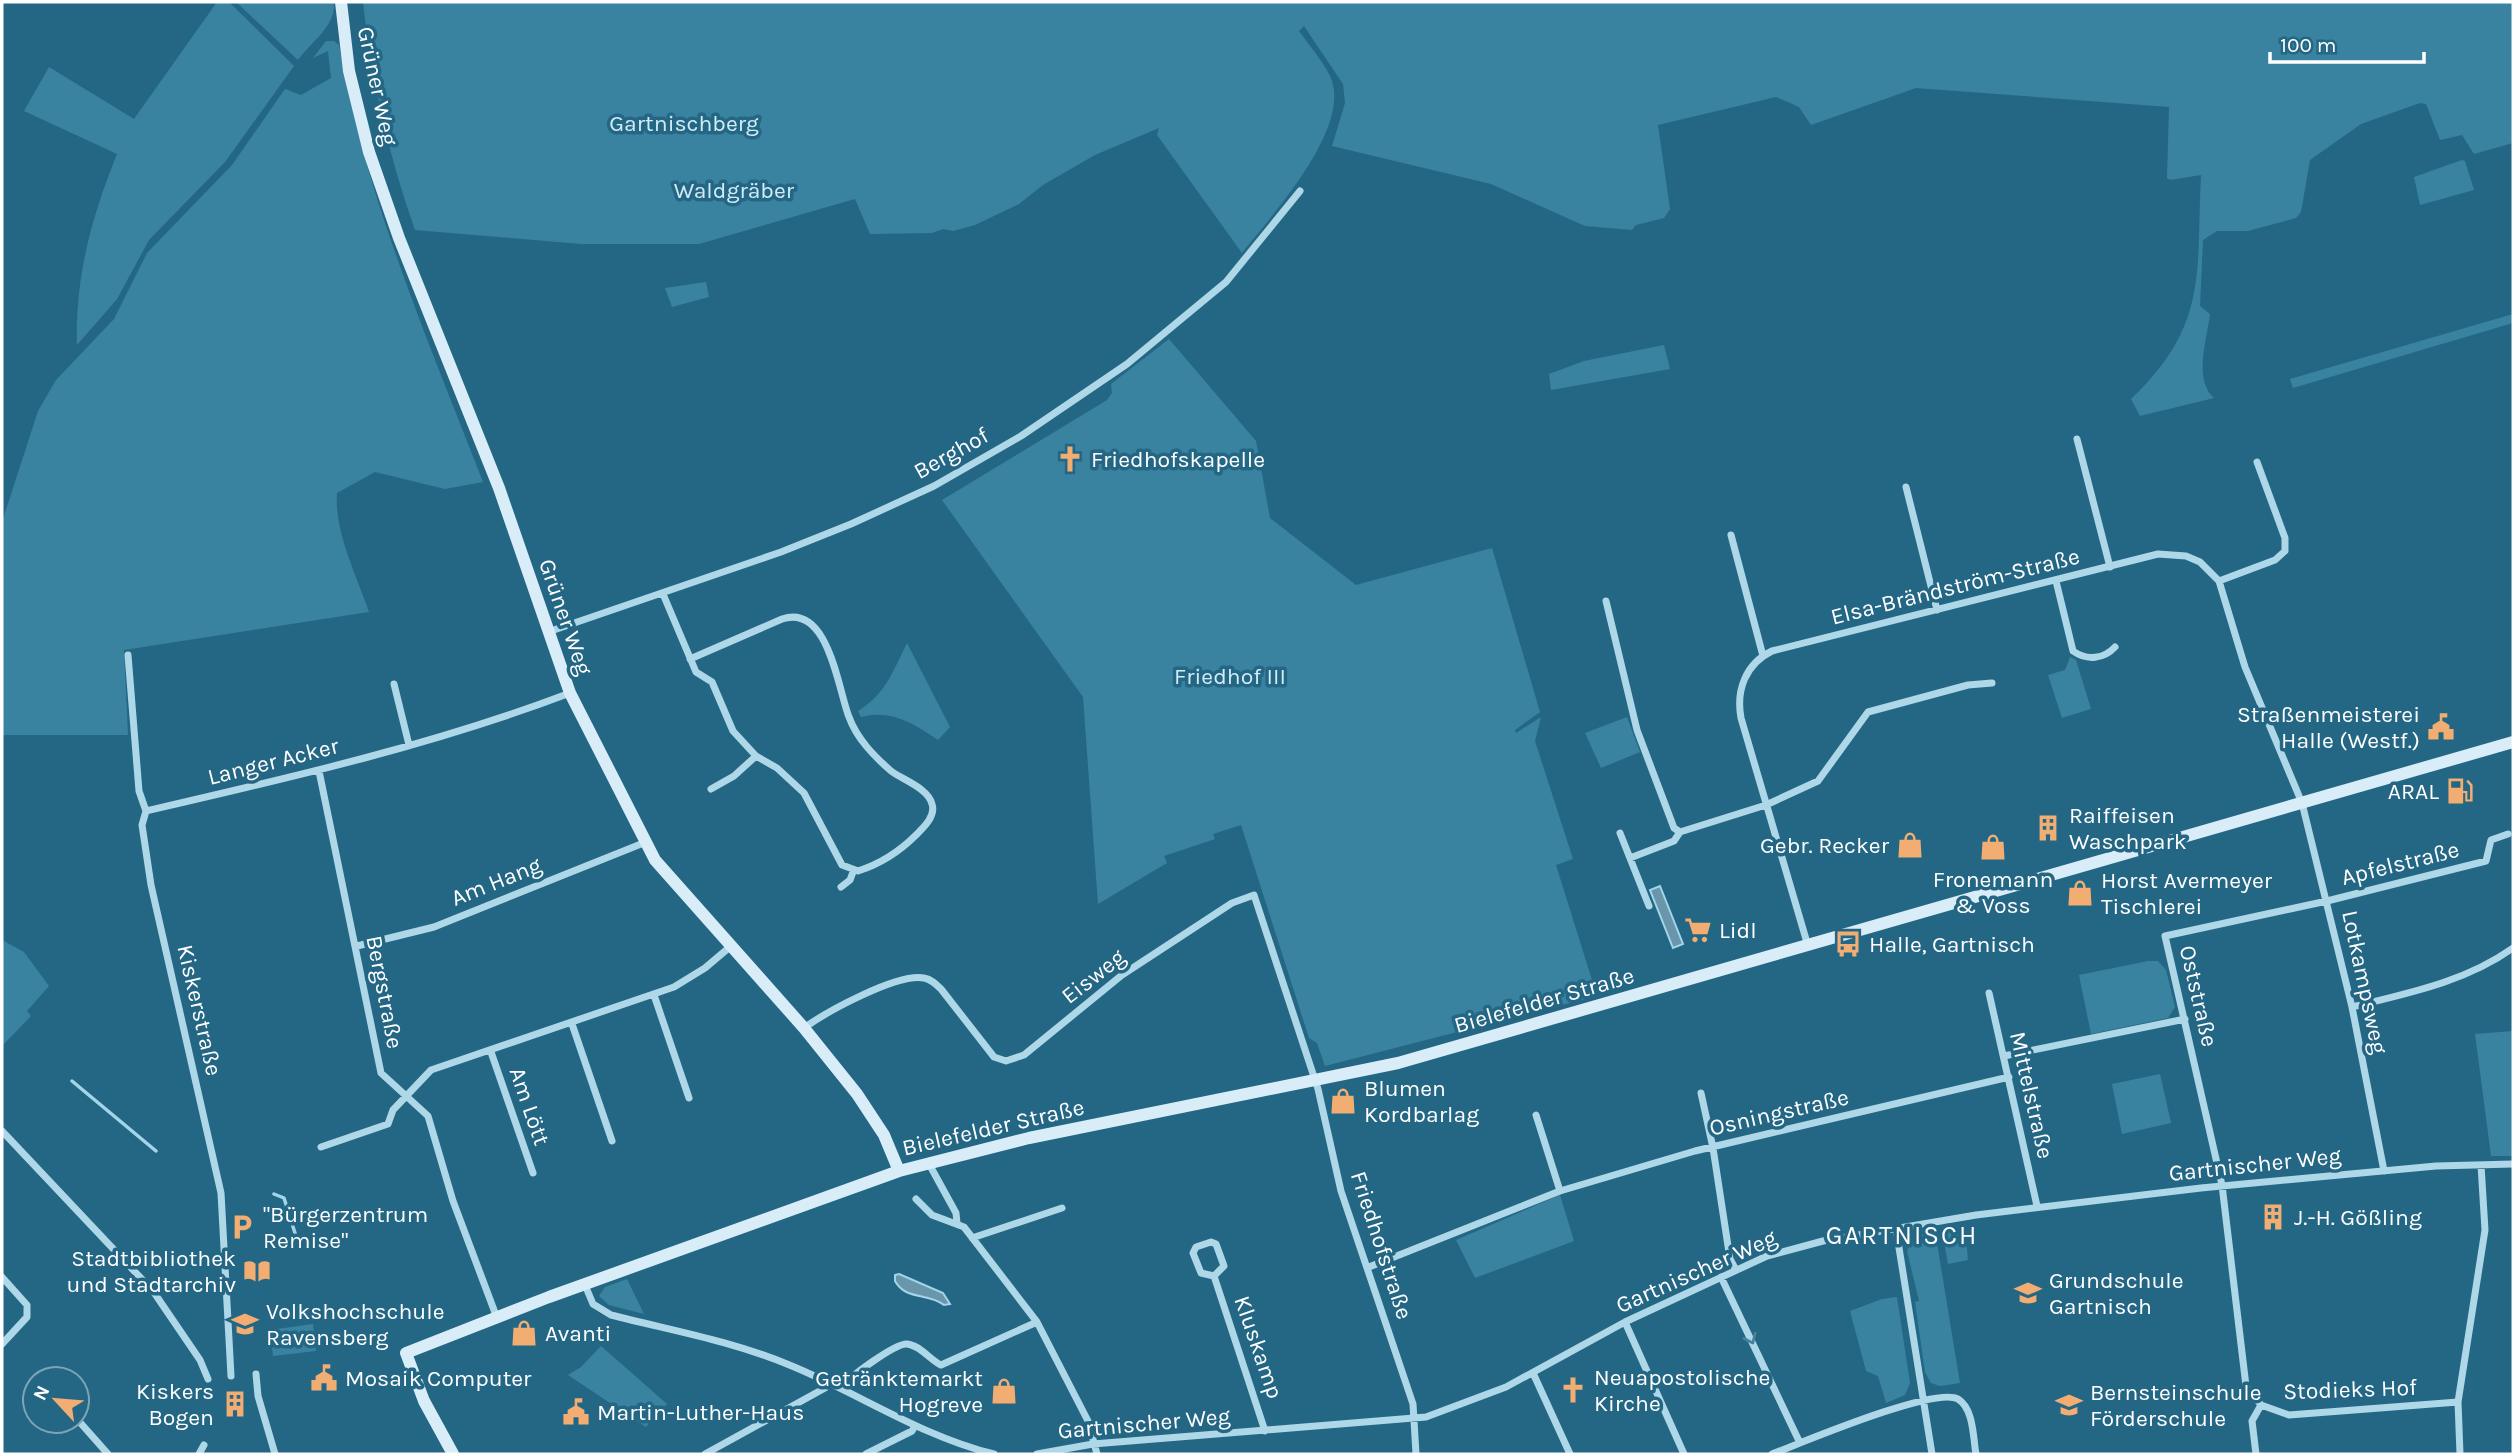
<svg xmlns="http://www.w3.org/2000/svg" width="2515" height="1456" viewBox="0 0 2515 1456" font-family="Karla,sans-serif">
<style>
.green{fill:#3983a1}
.water{fill:#6996aa;stroke:#a2d5e9;stroke-width:2}
.lines{fill:none;stroke-linecap:round;stroke-linejoin:round}
.stream{stroke:#a2d5e9;stroke-width:3.5}
.street{stroke:#aed7e8;stroke-width:7}
.secondary{stroke:#d8edf7;stroke-width:12}
.oneway{stroke:#46839e}
.labels{text-anchor:middle;stroke-width:7;stroke-linejoin:round;paint-order:stroke}
.street-label{font-size:23px;fill:#fff;stroke:#246785}
.park-label{font-size:23px;fill:#d2ecf6;stroke:#246785}
.poi-label{font-size:23px;fill:#fff;stroke:#246785;text-anchor:start}
.quarter-label{font-size:26px;letter-spacing:2px;fill:#fff;stroke:#246785}
</style>
<rect width="100%" height="100%" fill="#246785"/>
<path class="green" d="M 217,2 L 229,2 L 294,66 L 225,162 L 149,240 L 117,299 L 77,345 C 75,276 92,216 117,154 L 24,111 L 49,67 L 134,119 Z
M 236,2 L 334,2 C 336,26 312,41 298,60 Z
M 363,2 L 2513,2 L 2513,143 L 2474,154 L 2462,135 L 2440,140 L 2426,104 L 2420,103 L 2361,124 L 2310,160 L 2301,212 L 2296,218 L 2248,231 L 2217,231 L 2203,240 L 2200,306 L 2210,314 C 2207,339 2193,380 2214,398 L 2140,416 L 2131,399 C 2209,325 2196,273 2201,175 L 2170,180 L 2167,178 L 2169,107 L 1916,88 L 1811,125 L 1799,107 L 1776,97 L 1658,125 L 1670,209 L 1664,218 L 1636,225 L 1632,230 L 1585,226 L 1491,184 L 1332,146 L 1345,103 L 1343,84 L 1304,26 L 1299,31 C 1309,45 1322,60 1330,76 C 1354,126 1271,216 1242,253 L 1157,135 L 1159,128 L 1095,155 L 1043,185 L 1019,204 L 975,225 L 953,231 L 943,229 L 932,233 L 870,234 L 855,199 L 699,244 L 581,244 L 415,230 C 389,156 371,80 363,2 Z
M 326,41 L 334,41 L 339,45 C 365,196 428,340 483,482 L 445,489 L 375,472 L 337,493 C 334,532 357,576 369,612 L 124,650 L 128,735 L 2,735 L 2,522 L 38,411 L 56,380 L 114,319 L 147,253 L 232,165 L 285,89 L 301,95 L 331,78 L 328,51 L 313,58 Z
M 2462,160 L 2465,161 L 2474,190 L 2420,205 L 2414,177 Z
M 706,282 L 709,297 L 672,307 L 665,288 Z
M 2513,314 L 2513,323 L 2293,388 L 2290,379 Z
M 1169,339 L 1256,441 L 1270,518 L 1356,585 L 1492,548 L 1540,712 L 1515,730 L 1516,733 L 1541,717 L 1535,741 L 1573,859 L 1556,865 L 1597,996 L 1325,1066 L 1317,1043 L 1309,1038 L 1241,825 L 1213,834 L 1215,839 L 1164,856 L 1167,863 L 1098,904 L 1083,697 L 942,500 L 1107,400 L 1112,393 L 1111,384 Z
M 1664,345 L 1670,369 L 1551,390 L 1549,374 L 1584,361 Z
M 907,643 L 950,727 L 938,740 C 913,723 891,709 861,717 L 858,711 C 886,694 893,671 907,643 Z
M 2070,657 L 2076,660 L 2091,709 L 2062,718 L 2048,675 L 2065,670 Z
M 1627,717 L 1640,752 L 1601,768 L 1585,733 Z
M 2,940 L 24,952 L 49,986 L 27,1011 L 31,1016 L 2,1046 Z
M 2148,961 L 2158,961 L 2166,970 L 2175,1007 L 2168,1018 L 2091,1034 L 2079,975 Z
M 2513,1031 L 2513,1156 L 2491,1156 L 2475,1034 Z
M 2160,1074 L 2171,1123 L 2122,1134 L 2112,1084 Z
M 1560,1195 L 1574,1241 L 1475,1278 L 1456,1240 Z
M 1965,1226 L 1968,1260 L 1948,1264 L 1942,1230 Z
M 1935,1231 L 1960,1383 L 1940,1386 L 1931,1383 L 1925,1372 L 1915,1302 L 1919,1301 L 1907,1251 L 1913,1237 Z
M 627,1279 L 644,1314 L 609,1305 L 599,1296 L 605,1287 Z
M 1897,1297 L 1910,1383 L 1905,1395 L 1886,1403 L 1878,1376 L 1866,1371 L 1850,1311 L 1882,1299 Z
M 313,1324 L 316,1351 L 273,1356 L 270,1330 Z
M 601,1346 L 667,1404 L 646,1427 L 568,1375 L 581,1367 Z"/>
<path class="water" d="M 1660,886 L 1683,944 L 1673,948 L 1650,890 Z
M 899,1274 L 943,1293 L 950,1304 L 944,1305 C 928,1292 906,1301 895,1281 L 895,1275 Z"/>
<g class="lines">
<path class="stream" d="M 72,1081 L 156,1151
M 274,1194 L 284,1198 L 300,1249"/>
<path class="street" d="M 2077,439 L 2110,567
M 1906,487 L 1937,610
M 1731,535 L 1763,656
M 2056,581 L 2073,651 C 2087,661 2104,659 2115,647
M 2219,581 L 2275,560 L 2285,551 L 2285,538 L 2257,462
M 663,594 L 696,672 L 712,682 L 733,731 L 756,756 L 777,768 L 804,793 L 842,865 L 858,871 C 880,864 900,851 916,835 C 924,827 936,816 932,804 C 928,788 903,780 891,771 C 874,756 857,739 849,717 C 838,690 829,603 782,619 L 690,659
M 1606,601 L 1637,730 L 1674,828 L 1680,832
M 548,632 L 781,552 L 851,524 L 934,486 L 1021,436 L 1127,364 L 1226,282 L 1300,191
M 128,655 L 139,791 L 146,811 L 142,825 L 151,885 L 221,1193 L 231,1376
M 394,684 L 409,745
M 319,771 L 381,1073 L 428,1116 L 453,1201 L 497,1318
M 711,789 L 734,776 L 756,756
M 146,811 C 289,778 433,745 570,693
M 1680,832 L 1766,805 L 1818,781 L 1868,712 L 1968,685 L 1992,683
M 1620,833 L 1649,906
M 1630,858 L 1674,841 L 1680,832
M 841,887 L 850,880 L 853,872
M 357,946 L 434,927 L 646,842
M 1808,946 L 1741,718 C 1736,691 1745,664 1772,651 L 2158,554 L 2186,556 L 2200,562 L 2219,581 L 2245,667 L 2302,803 L 2352,1007 L 2384,1171
M 1989,993 L 2037,1206
M 654,995 L 689,1098
M 2352,1007 C 2409,993 2465,982 2513,948
M 572,1024 L 612,1141
M 804,1028 C 826,1012 897,973 924,978 C 931,979 936,984 941,989 L 994,1057 L 1006,1061 L 1024,1055 L 1122,975 L 1232,903 L 1254,895 L 1318,1089 L 1341,1191 L 1413,1404 L 1416,1454
M 491,1052 L 533,1173
M 2004,1056 L 2185,1019
M 1701,1093 L 1713,1148 L 1730,1259 L 1736,1270
M 1536,1115 L 1560,1191
M 2,1131 L 153,1291 L 200,1360 L 208,1379
M 321,1147 L 388,1124 L 393,1110 L 431,1070 L 674,987 L 705,968 L 731,946
M 928,1162 L 956,1213 L 957,1223
M 916,1199 L 932,1215 L 964,1227 L 1037,1322 L 1088,1421 L 1097,1454
M 1896,1229 L 1932,1454
M 972,1238 L 1062,1208
M 1211,1242 L 1216,1244 L 1224,1266 L 1214,1276 L 1201,1273 L 1193,1253 L 1196,1247 Z
M 1369,1267 L 1560,1191 L 1695,1151 L 2009,1077
M 1214,1276 L 1265,1431
M 2,1277 L 27,1305 L 27,1317 L 2,1344
M 1721,1277 L 1800,1443
M 585,1285 L 593,1304 L 611,1315 C 669,1330 732,1341 787,1364 C 857,1392 920,1436 994,1454
M 1625,1322 L 1684,1454
M 1533,1373 L 1570,1454
M 256,1374 L 258,1396 L 275,1454
M 842,1388 C 848,1377 896,1343 907,1344 C 920,1345 930,1360 941,1365 L 1037,1322
M 2458,1402 L 2289,1415 L 2261,1405 L 2246,1386 L 2222,1185 L 2165,936 L 2327,901 L 2486,861 L 2491,840 L 2508,834
M 77,1419 L 108,1454
M 199,1454 L 204,1445
M 705,1454 L 825,1388 L 829,1382
M 866,1454 L 912,1431 L 915,1426
M 1037,1454 L 1093,1444 L 1426,1417 L 1506,1387 L 1625,1322 L 1767,1256 L 1823,1241 L 1976,1215 L 2201,1188 L 2436,1166 L 2513,1164
M 1772,1454 C 1801,1443 1935,1386 1958,1399 C 1974,1409 1973,1438 1976,1454
M 2256,1454 L 2252,1421 L 2261,1405
M 2460,1454 L 2458,1402 L 2485,1230 L 2481,1165"/>
<path class="secondary" d="M 341,2 L 349,71 L 369,152 L 399,238 L 499,488 L 570,693 L 655,860 L 804,1028 L 857,1094 L 884,1135 L 899,1171
M 453,1454 L 424,1401 L 406,1353 L 549,1297 L 899,1171 L 1029,1138 L 1398,1063 L 2513,742"/>
</g>
<defs><path id="oneway-chevron" d="M-2-3.5L2.5 0L-2 3.5" fill="none" stroke-width="1.6" stroke-linecap="round" stroke-linejoin="round" transform="scale(1.75)"/></defs>
<use class="oneway" href="#oneway-chevron" transform="translate(1751 1339) rotate(65)"/>
<defs>
<g id="church-bare" transform="scale(2.1)"><path d="M-1.2-6h2.4v3.5h3.3v2.4h-3.3V6h-2.4V-.1h-3.3v-2.4h3.3Z" fill="#f2ad72" stroke="#246785" stroke-width="2.5" paint-order="stroke"/></g>
<g id="civic-bare" transform="scale(2.1)"><path d="M-.6-6.5H3V-4.5H.6V-3L4-1V1h2V6H-6V1h2V-1L-.6-3ZM-1.2 2.5V6h2.4V2.5Z" fill="#f2ad72" stroke="#246785" stroke-width="2.5" paint-order="stroke"/></g>
<g id="fuel-bare" transform="scale(2.1)"><path d="M-5.5-6h7V0h2V4h1.3V-2.5L3-4.5l.8-.8L6-3V5H2.5V1h-1V6h-7ZM-4.2-4.7v3.2H.2V-4.7Z" fill="#f2ad72" stroke="#246785" stroke-width="2.5" paint-order="stroke"/></g>
<g id="building-bare" transform="scale(2.1)"><path d="M-4-6H4V6H1V3H-1V6H-4ZM-2.5-4.3h1.7v1.8h-1.7ZM.8-4.3h1.7v1.8H.8ZM-2.5-1h1.7V.8h-1.7ZM.8-1h1.7V.8H.8Z" fill="#f2ad72" stroke="#246785" stroke-width="2.5" paint-order="stroke"/></g>
<g id="shop-bare" transform="scale(2.1)"><path d="M-5-2.5h2.3a2.7 3.5 0 0 1 5.4 0H5L5.5 6h-11ZM-1.5-2.5h3a1.5 2.3 0 0 0-3 0Z" fill="#f2ad72" stroke="#246785" stroke-width="2.5" paint-order="stroke"/></g>
<g id="supermarket-bare" transform="scale(2.1)"><path d="M-6-5.5h2.5l.6 2H6L4.5 2H-2.5L-4.4-4H-6ZM-1.5 3.2a1.3 1.3 0 1 0 .1 0ZM3 3.2a1.3 1.3 0 1 0 .1 0Z" fill="#f2ad72" stroke="#246785" stroke-width="2.5" paint-order="stroke"/></g>
<g id="bus-bare" transform="scale(2.1)"><path d="M-5-6H5V4H4V6H2V4H-2V6H-4V4H-5ZM-3.5-4V0h7V-4ZM-3.5 1.2v1.5H-2V1.2ZM2 1.2v1.5H3.5V1.2Z" fill="#f2ad72" stroke="#246785" stroke-width="2.5" paint-order="stroke"/></g>
<g id="parking-bare" transform="scale(2.1)"><path d="M-3.5-5.5H1a3.5 3.5 0 0 1 0 7H-1V5.5H-3.5ZM-1-3.4V-.6H.8a1.4 1.4 0 0 0 0-2.8Z" fill="#f2ad72" stroke="#246785" stroke-width="2.5" paint-order="stroke"/></g>
<g id="library-bare" transform="scale(2.1)"><path d="M-6-4Q-3-5.5-.7-3.5V5Q-3 3-6 4ZM6-4Q3-5.5 .7-3.5V5Q3 3 6 4Z" fill="#f2ad72" stroke="#246785" stroke-width="2.5" paint-order="stroke"/></g>
<g id="school-bare" transform="scale(2.1)"><path d="M0-5L7-2L0 1L-7-2ZM-4 1L0 2.5L4 1V4Q0 6-4 4Z" fill="#f2ad72" stroke="#246785" stroke-width="2.5" paint-order="stroke"/></g>
<g id="university-bare" transform="scale(2.1)"><path d="M0-5L7-2L0 1L-7-2ZM-4 1L0 2.5L4 1V4Q0 6-4 4Z" fill="#f2ad72" stroke="#246785" stroke-width="2.5" paint-order="stroke"/></g>
</defs>
<g fill-rule="evenodd">
<use href="#church-bare" x="1070" y="459"/>
<use href="#civic-bare" x="2441" y="727"/>
<use href="#fuel-bare" x="2460" y="791"/>
<use href="#building-bare" x="2048" y="828"/>
<use href="#shop-bare" x="1910" y="845"/>
<use href="#shop-bare" x="1993" y="847"/>
<use href="#shop-bare" x="2080" y="893"/>
<use href="#supermarket-bare" x="1698" y="930"/>
<use href="#bus-bare" x="1848" y="944"/>
<use href="#shop-bare" x="1343" y="1101"/>
<use href="#building-bare" x="2273" y="1217"/>
<use href="#parking-bare" x="242" y="1227"/>
<use href="#library-bare" x="257" y="1271"/>
<use href="#school-bare" x="2028" y="1293"/>
<use href="#university-bare" x="245" y="1324"/>
<use href="#shop-bare" x="524" y="1333"/>
<use href="#civic-bare" x="324" y="1378"/>
<use href="#church-bare" x="1573" y="1390"/>
<use href="#shop-bare" x="1004" y="1391"/>
<use href="#building-bare" x="235" y="1404"/>
<use href="#school-bare" x="2069" y="1405"/>
<use href="#civic-bare" x="576" y="1412"/>
</g>
<g class="labels">
<g class="street-label">
<text transform="translate(378 86) rotate(78)" y="8">Grüner Weg</text>
<text transform="translate(951 453) rotate(-29)" y="8">Berghof</text>
<text transform="translate(1955 586) rotate(-14)" y="8">Elsa-Brändström-Straße</text>
<text transform="translate(566 617) rotate(71)" y="8">Grüner Weg</text>
<text transform="translate(273 761) rotate(-14)" y="8">Langer Acker</text>
<text transform="translate(2400 863) rotate(-14)" y="8">Apfelstraße</text>
<text transform="translate(496 881) rotate(-22)" y="8">Am Hang</text>
<text transform="translate(1093 976) rotate(-38)" y="8">Eisweg</text>
<text transform="translate(2365 982) rotate(78)" y="8">Lotkampsweg</text>
<text transform="translate(385 992) rotate(79)" y="8">Bergstraße</text>
<text transform="translate(2199 996) rotate(77)" y="8">Oststraße</text>
<text transform="translate(1544 1000) rotate(-16)" y="8">Bielefelder Straße</text>
<text transform="translate(200 1010) rotate(77)" y="8">Kiskerstraße</text>
<text transform="translate(2032 1095) rotate(77)" y="8">Mittelstraße</text>
<text transform="translate(530 1106) rotate(71)" y="8">Am Lött</text>
<text transform="translate(1779 1112) rotate(-13)" y="8">Osningstraße</text>
<text transform="translate(993 1127) rotate(-13)" y="8">Bielefelder Straße</text>
<text transform="translate(2255 1164) rotate(-6)" y="8">Gartnischer Weg</text>
<text transform="translate(1382 1245) rotate(72)" y="8">Friedhofstraße</text>
<text transform="translate(1696 1271) rotate(-24)" y="8">Gartnischer Weg</text>
<text transform="translate(1259 1347) rotate(71)" y="8">Kluskamp</text>
<text transform="translate(2350 1389) rotate(-2)" y="8">Stodieks Hof</text>
<text transform="translate(1144 1423) rotate(-5)" y="8">Gartnischer Weg</text>
</g>
<g class="park-label">
<text x="684" y="131">Gartnischberg</text>
<text x="734" y="198">Waldgräber</text>
<text x="1230" y="684">Friedhof III</text>
</g>
<g class="poi-label">
<text x="1091" y="467">Friedhofskapelle</text>
<text x="2420" y="722" text-anchor="end">Straßenmeisterei<tspan x="2420" dy="26">Halle (Westf.)</tspan></text>
<text x="2439" y="799" text-anchor="end">ARAL</text>
<text x="2069" y="823">Raiffeisen<tspan x="2069" dy="26">Waschpark</tspan></text>
<text x="1889" y="853" text-anchor="end">Gebr. Recker</text>
<text x="1993" y="887" text-anchor="middle">Fronemann<tspan x="1993" dy="26">&amp; Voss</tspan></text>
<text x="2101" y="888">Horst Avermeyer<tspan x="2101" dy="26">Tischlerei</tspan></text>
<text x="1719" y="938">Lidl</text>
<text x="1869" y="952">Halle, Gartnisch</text>
<text x="1364" y="1096">Blumen<tspan x="1364" dy="26">Kordbarlag</tspan></text>
<text x="263" y="1222">"Bürgerzentrum<tspan x="263" dy="26">Remise"</tspan></text>
<text x="2294" y="1225">J.-H. Gößling</text>
<text x="236" y="1266" text-anchor="end">Stadtbibliothek<tspan x="236" dy="26">und Stadtarchiv</tspan></text>
<text x="2049" y="1288">Grundschule<tspan x="2049" dy="26">Gartnisch</tspan></text>
<text x="266" y="1319">Volkshochschule<tspan x="266" dy="26">Ravensberg</tspan></text>
<text x="545" y="1341">Avanti</text>
<text x="1594" y="1385">Neuapostolische<tspan x="1594" dy="26">Kirche</tspan></text>
<text x="345" y="1386">Mosaik Computer</text>
<text x="983" y="1386" text-anchor="end">Getränktemarkt<tspan x="983" dy="26">Hogreve</tspan></text>
<text x="214" y="1399" text-anchor="end">Kiskers<tspan x="214" dy="26">Bogen</tspan></text>
<text x="2090" y="1400">Bernsteinschule<tspan x="2090" dy="26">Förderschule</tspan></text>
<text x="597" y="1420">Martin-Luther-Haus</text>
</g>
<g class="quarter-label">
<text x="1902" y="1244">GARTNISCH</text>
</g>
</g>
<rect width="2515" height="1456" fill="none" stroke="#ffffff" stroke-width="7"/>
<g transform="translate(56 1400) rotate(296)"><circle r="33" fill="#246785" stroke="#7ca4b6" stroke-width="2"/>
<path d="M0-5L12 26L0 18L-12 26Z" fill="#f2ad72"/>
<text y="-10" font-size="19" font-weight="bold" text-anchor="middle" fill="#ffffff">N</text>
</g>
<path d="M2270 52v10h154v-10" fill="none" stroke="#ffffff" stroke-width="3.5"/>
<text x="2280" y="52" font-size="21" fill="#ffffff" stroke="#246785" stroke-width="5" paint-order="stroke">100 m</text>
</svg>
